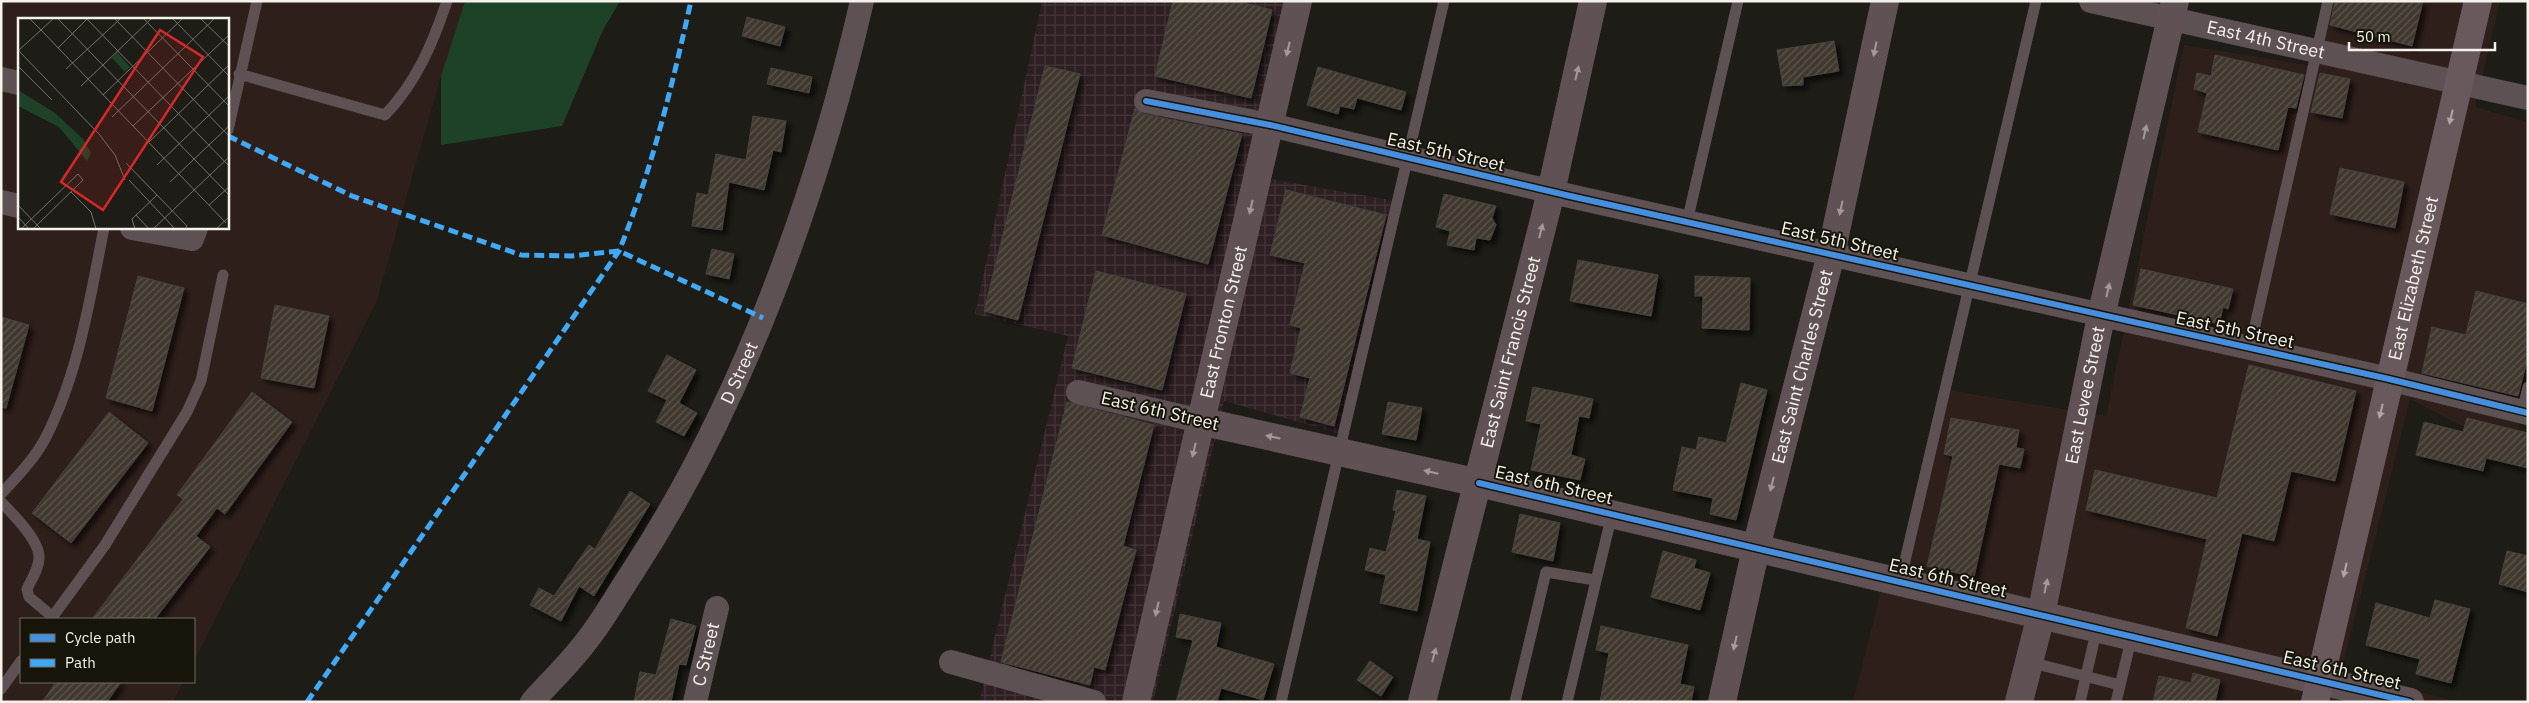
<svg xmlns="http://www.w3.org/2000/svg" width="2529" height="703" viewBox="0 0 2529 703" font-family="'IBM Plex Sans',sans-serif">
<style>
.commercial{fill:#2f1f1b;fill-rule:evenodd}
.industrial{fill:url(#industrial-grid)}
.green{fill:#1d4227}
.building{fill:url(#building-hatch);stroke:#46433f;filter:url(#shadow)}
.lines{fill:none;stroke-linecap:round;stroke-linejoin:round}
.lane{stroke:#5e5153;stroke-width:11}
.street{stroke:#5e5153;stroke-width:24}
.secondary{stroke:#605254;stroke-width:28}
.primary{stroke:#6a595c;stroke-width:28}
.quiet{stroke:#3fa9f5;stroke-width:5;stroke-dasharray:10 5;stroke-linecap:butt}
.cycleway-casing{stroke:#17150a;stroke-width:9}
.cycleway{stroke:#468fdf;stroke-width:6}
.oneway{fill:#a39a98}
.oneway2{fill:#afa6a4}
.labels{text-anchor:middle;stroke-width:4;stroke-linejoin:round;paint-order:stroke}
.street-label{font-size:18px;fill:#f4f2eb;stroke:#17150a}
.inset-road{fill:none;stroke:#73726b;stroke-width:1}
.view{fill:#d62828;fill-opacity:0.15;stroke:#d62828;stroke-width:2.5}
.inset-edge{fill:none;stroke:#f4f2eb;stroke-width:2.5}
</style>
<defs>
<pattern id="industrial-grid" width="8" height="8" patternUnits="userSpaceOnUse" patternTransform="scale(1.25)"><rect width="8" height="8" fill="#2e1f22"/><path d="M0 4h8M4 0v8" fill="none" stroke="#433538"/></pattern>
<pattern id="building-hatch" width="6" height="6" patternUnits="userSpaceOnUse" patternTransform="scale(1.25)"><rect width="6" height="6" fill="#40392f"/><path d="M-1 1l2-2M0 6l6-6M5 7l2-2" fill="none" stroke="#5c564d"/></pattern>
<filter id="shadow"><feDropShadow dx="4.5" dy="4.5" stdDeviation="2.5" flood-color="#0009"/></filter>
</defs>
<rect width="100%" height="100%" fill="#1d1c16"/>
<path class="commercial" d="M 1,1 L 465,1 L 441,76 L 376,303 L 194,661 L 194,619 L 21,619 L 21,682 L 183,682 L 173,702 L 1,702 ZM 19,19 L 228,19 L 228,228 L 19,228 Z
M 2324,1 L 2500,1 L 2475,107 L 2528,122 L 2528,383 L 2514,453 L 2410,399 L 2341,672 L 2459,702 L 1853,702 L 1889,560 L 1906,563 L 1947,390 L 2106,416 L 2184,45 L 2308,65 Z"/>
<path class="industrial" d="M 1042,1 L 1312,1 L 1271,179 L 1396,201 L 1344,435 L 1224,401 L 1153,702 L 979,702 L 1068,336 L 975,314 Z"/>
<path class="green" d="M 465,1 L 620,1 L 603,30 L 562,126 L 441,145 L 441,76 Z"/>
<path class="building" d="M 1173,1 L 1237,1 L 1272,10 L 1251,98 L 1155,76 Z
M 2335,1 L 2423,1 L 2412,46 L 2330,25 Z
M 747,17 L 785,27 L 780,46 L 742,36 Z
M 1834,41 L 1839,71 L 1803,77 L 1803,85 L 1783,86 L 1777,50 Z
M 2215,55 L 2304,75 L 2296,108 L 2288,107 L 2278,150 L 2198,132 L 2207,93 L 2194,89 L 2197,73 L 2211,76 Z
M 1045,66 L 1080,74 L 1018,320 L 984,311 Z
M 1318,67 L 1406,92 L 1401,110 L 1357,98 L 1354,109 L 1340,106 L 1338,114 L 1307,105 Z
M 771,68 L 812,77 L 809,93 L 767,84 Z
M 2320,73 L 2350,79 L 2342,118 L 2311,112 Z
M 1135,108 L 1143,114 L 1242,134 L 1208,264 L 1102,235 Z
M 753,116 L 786,121 L 781,152 L 773,150 L 764,190 L 729,182 L 722,230 L 692,226 L 697,193 L 708,195 L 716,154 L 746,160 Z
M 2340,168 L 2404,182 L 2395,228 L 2330,214 Z
M 1286,190 L 1386,215 L 1334,426 L 1300,417 L 1310,378 L 1290,373 L 1301,328 L 1290,325 L 1305,263 L 1270,255 Z
M 1444,194 L 1496,206 L 1492,218 L 1496,225 L 1490,240 L 1476,238 L 1474,250 L 1447,245 L 1450,231 L 1436,227 Z
M 712,249 L 734,254 L 729,279 L 706,274 Z
M 1578,260 L 1658,275 L 1651,316 L 1570,301 Z
M 2141,269 L 2233,289 L 2228,309 L 2223,307 L 2219,324 L 2133,305 Z
M 1096,271 L 1186,294 L 1162,390 L 1072,368 Z
M 138,276 L 184,288 L 152,411 L 106,398 Z
M 1695,276 L 1750,278 L 1749,330 L 1702,328 L 1703,296 L 1695,296 Z
M 2476,291 L 2528,304 L 2528,357 L 2518,396 L 2422,373 L 2432,327 L 2466,335 Z
M 275,305 L 329,316 L 314,388 L 261,378 Z
M 1,317 L 29,325 L 6,408 L 1,407 Z
M 667,355 L 696,370 L 679,403 L 697,413 L 684,436 L 656,422 L 667,400 L 648,391 Z
M 2249,365 L 2356,391 L 2335,481 L 2291,471 L 2274,541 L 2242,533 L 2217,636 L 2186,628 L 2207,539 L 2086,510 L 2095,470 L 2217,498 Z
M 1741,383 L 1767,390 L 1736,520 L 1710,514 L 1713,498 L 1673,490 L 1682,447 L 1696,450 L 1699,437 L 1726,443 Z
M 1533,387 L 1593,399 L 1589,418 L 1579,416 L 1571,455 L 1585,459 L 1580,480 L 1531,470 L 1541,424 L 1526,421 Z
M 252,392 L 292,422 L 225,514 L 217,508 L 196,536 L 210,547 L 155,619 L 92,619 L 183,499 L 177,495 Z
M 1067,402 L 1154,425 L 1123,546 L 1136,550 L 1105,670 L 1094,667 L 1090,685 L 1001,662 Z
M 1388,402 L 1422,408 L 1416,440 L 1382,434 Z
M 109,412 L 148,443 L 71,543 L 32,513 Z
M 1951,418 L 2019,430 L 2016,448 L 2024,449 L 2020,468 L 1999,464 L 1974,577 L 1927,566 L 1953,456 L 1944,454 Z
M 2467,418 L 2528,433 L 2528,468 L 2486,458 L 2483,471 L 2416,455 L 2424,422 L 2463,432 Z
M 1397,490 L 1426,496 L 1417,539 L 1430,542 L 1417,611 L 1380,603 L 1386,575 L 1365,570 L 1370,548 L 1386,552 L 1396,511 L 1393,510 Z
M 630,491 L 650,504 L 594,596 L 579,586 L 561,621 L 530,605 L 539,588 L 554,596 L 589,545 L 595,549 Z
M 1520,514 L 1560,523 L 1553,561 L 1512,552 Z
M 1663,551 L 1696,560 L 1694,568 L 1710,573 L 1700,610 L 1651,597 Z
M 2507,551 L 2528,556 L 2528,592 L 2499,584 Z
M 2435,600 L 2470,609 L 2451,683 L 2416,674 L 2420,659 L 2366,645 L 2376,603 L 2430,618 Z
M 1180,614 L 1221,623 L 1216,647 L 1274,664 L 1263,700 L 1221,688 L 1217,702 L 1176,702 L 1193,640 L 1176,637 Z
M 671,619 L 696,626 L 686,665 L 679,664 L 671,702 L 634,702 L 640,672 L 656,675 Z
M 1601,626 L 1688,645 L 1680,684 L 1694,687 L 1691,702 L 1600,702 L 1609,653 L 1596,650 Z
M 1370,661 L 1393,677 L 1381,696 L 1357,680 Z
M 2193,673 L 2220,680 L 2215,702 L 2153,702 L 2159,676 L 2191,683 Z
M 56,682 L 121,682 L 107,702 L 42,702 Z"/>
<g class="lines">
<path class="lane" d="M 239,74 L 385,115 C 416,83 433,43 447,1
M 228,130 L 257,1
M 1687,222 L 1738,1
M 2250,348 L 2328,1
M 2522,411 L 2528,387
M 1,494 C 17,477 36,457 46,437 C 79,372 90,298 104,228
M 1,502 C 13,514 38,539 39,556 C 40,567 31,580 27,589 L 29,597 L 53,617
M 1900,582 L 2036,1
M 51,619 L 105,545 L 187,412 L 201,381 L 223,275
M 2029,662 L 2120,685
M 1,689 L 21,661
M 1281,702 L 1444,1
M 1515,702 L 1546,572 L 1595,580
M 1567,702 L 1612,514
M 2080,702 L 2097,628
M 2116,702 L 2132,636"/>
<g class="street">
<path id="s1" d="M 2091,1 L 2528,98"/>
<path d="M 1,79 L 19,83"/>
<path d="M 1146,101 L 1270,125 L 1570,196 L 2389,379 L 2528,413"/>
<path d="M 1,202 L 19,206"/>
<path d="M 132,228 L 192,239 L 196,228"/>
<path d="M 1078,392 L 1200,421"/>
<path d="M 951,662 L 1094,702"/>
<path id="s2" d="M 532,702 C 550,682 569,664 585,643 C 603,621 617,595 633,571 C 742,404 817,196 862,1"/>
<path id="s3" d="M 695,702 L 717,608"/>
</g>
<g class="secondary">
<path d="M 1200,421 L 1479,483 L 2410,702"/>
<path id="s4" d="M 1136,702 L 1298,1"/>
<path id="s5" d="M 1422,702 L 1551,192 L 1593,1"/>
<path id="s6" d="M 1722,702 L 1756,548 L 1831,254 L 1885,1"/>
<path id="s7" d="M 2019,702 L 2041,615 L 2101,316 L 2175,1"/>
</g>
<path class="primary" id="s8" d="M 2315,702 L 2478,1"/>
<path class="quiet" d="M 228,136 L 352,196 L 521,255 L 571,256 L 619,251 L 763,318
M 307,702 L 619,251 C 652,170 672,86 691,1"/>
<g class="cycleway-casing">
<path id="cycleway" d="M 1146,101 L 1270,125 L 1570,196 L 2389,379 L 2528,413
M 1479,483 L 2410,702"/>
</g>
<use href="#cycleway" class="cycleway"/>
</g>
<defs><path id="oneway-solid" d="M-6-.8H1V-3.2L6.5 0L1 3.2V.8H-6Z" transform="scale(1.25)"/></defs>
<g class="oneway">
<use href="#oneway-solid" transform="translate(1288 49) rotate(103)"/>
<use href="#oneway-solid" transform="translate(1875 49) rotate(102)"/>
<use href="#oneway-solid" transform="translate(1577 73) rotate(-77)"/>
<use href="#oneway-solid" transform="translate(2145 132) rotate(-77)"/>
<use href="#oneway-solid" transform="translate(1251 207) rotate(103)"/>
<use href="#oneway-solid" transform="translate(1841 208) rotate(102)"/>
<use href="#oneway-solid" transform="translate(1541 231) rotate(-76)"/>
<use href="#oneway-solid" transform="translate(2108 290) rotate(-77)"/>
<use href="#oneway-solid" transform="translate(1273 437) rotate(-168)"/>
<use href="#oneway-solid" transform="translate(1194 450) rotate(103)"/>
<use href="#oneway-solid" transform="translate(1431 472) rotate(-167)"/>
<use href="#oneway-solid" transform="translate(1772 484) rotate(104)"/>
<use href="#oneway-solid" transform="translate(2046 586) rotate(-78)"/>
<use href="#oneway-solid" transform="translate(1157 609) rotate(103)"/>
<use href="#oneway-solid" transform="translate(1735 643) rotate(103)"/>
<use href="#oneway-solid" transform="translate(1434 655) rotate(-75)"/>
</g>
<g class="oneway2">
<use href="#oneway-solid" transform="translate(2451 117) rotate(103)"/>
<use href="#oneway-solid" transform="translate(2381 411) rotate(103)"/>
<use href="#oneway-solid" transform="translate(2345 570) rotate(103)"/>
</g>
<g class="labels">
<g class="street-label">
<text dy="6" stroke="none"><textPath href="#s1" startOffset="179">East 4th Street</textPath></text>
<text transform="translate(1446 152) rotate(13)" y="6">East 5th Street</text>
<text transform="translate(1840 241) rotate(13)" y="6">East 5th Street</text>
<text dy="6" stroke="none"><textPath href="#s8" startOffset="435">East Elizabeth Street</textPath></text>
<text dy="6" stroke="none"><textPath href="#s4" startOffset="390">East Fronton Street</textPath></text>
<text transform="translate(2235 330) rotate(12)" y="6">East 5th Street</text>
<text dy="6" stroke="none"><textPath href="#s5" startOffset="361">East Saint Francis Street</textPath></text>
<text dy="6" stroke="none"><textPath href="#s6" startOffset="345">East Saint Charles Street</textPath></text>
<text dy="6" stroke="none"><textPath href="#s2" startOffset="391">D Street</textPath></text>
<text dy="6" stroke="none"><textPath href="#s7" startOffset="314">East Levee Street</textPath></text>
<text transform="translate(1160 411) rotate(13)" y="6">East 6th Street</text>
<text transform="translate(1554 485) rotate(13)" y="6">East 6th Street</text>
<text transform="translate(1948 578) rotate(13)" y="6">East 6th Street</text>
<text dy="6" stroke="none"><textPath href="#s3" startOffset="49">C Street</textPath></text>
<text transform="translate(2342 670) rotate(13)" y="6">East 6th Street</text>
</g>
</g>
<g transform="translate(18 18)">
<rect width="211" height="211" fill="#1d1c16"/>
<path d="M 99,34 L 112,49 L 107,54 L 94,40 ZM 0,72 L 37,95 L 65,121 L 73,135 L 69,143 L 41,109 L 0,88 Z" fill="#1d4227"/>
<path class="inset-road" d="M 12,1 L 23,12M 40,1 L 212,178M 69,1 L 212,149M 97,1 L 212,119M 126,1 L 212,89M 155,1 L 212,59M 183,1 L 212,29M 23,12 L 208,205M 40,30 L 69,1M 0,32 L 81,116 L 97,137 L 107,162M 0,33 L 35,1M 0,48 L 34,82M 48,51 L 102,1M 63,68 L 133,1M 85,77 L 164,1M 94,99 L 196,1M 115,108 L 212,16M 131,124 L 212,46M 108,145 L 169,208 L 167,211M 139,147 L 212,77M 111,162 L 157,211M 152,164 L 212,107M 53,174 L 73,194 L 78,211M 0,187 L 23,211M 191,187 L 212,168M 118,197 L 131,211M 0,199 L 11,211M 3,211 L 60,156 L 65,162 L 15,211M 117,211 L 114,201 L 139,177M 135,211 L 212,138M 198,211 L 212,198"/>
<path class="view" d="M 142,12 L 185,39 L 85,192 L 43,164 Z"/>
<rect width="211" height="211" class="inset-edge"/>
</g>
<rect width="2529" height="703" fill="none" stroke="#f4f2eb" stroke-width="5"/>
<rect x="20" y="618" width="175" height="65" fill="#17150a" stroke="#6f6d64"/>
<rect x="30" y="634" width="25" height="8" fill="#468fdf" stroke="#6f6d64"/>
<text x="65" y="643" font-size="15" fill="#f4f2eb">Cycle path</text>
<rect x="30" y="659" width="25" height="8" fill="#3fa9f5" stroke="#6f6d64"/>
<text x="65" y="668" font-size="15" fill="#f4f2eb">Path</text>
<path d="M2349 42v8h146v-8" fill="none" stroke="#f4f2eb" stroke-width="2.5"/>
<text x="2356" y="42" font-size="15" fill="#f4f2eb" stroke="#17150a" stroke-width="4" paint-order="stroke">50 m</text>
</svg>
